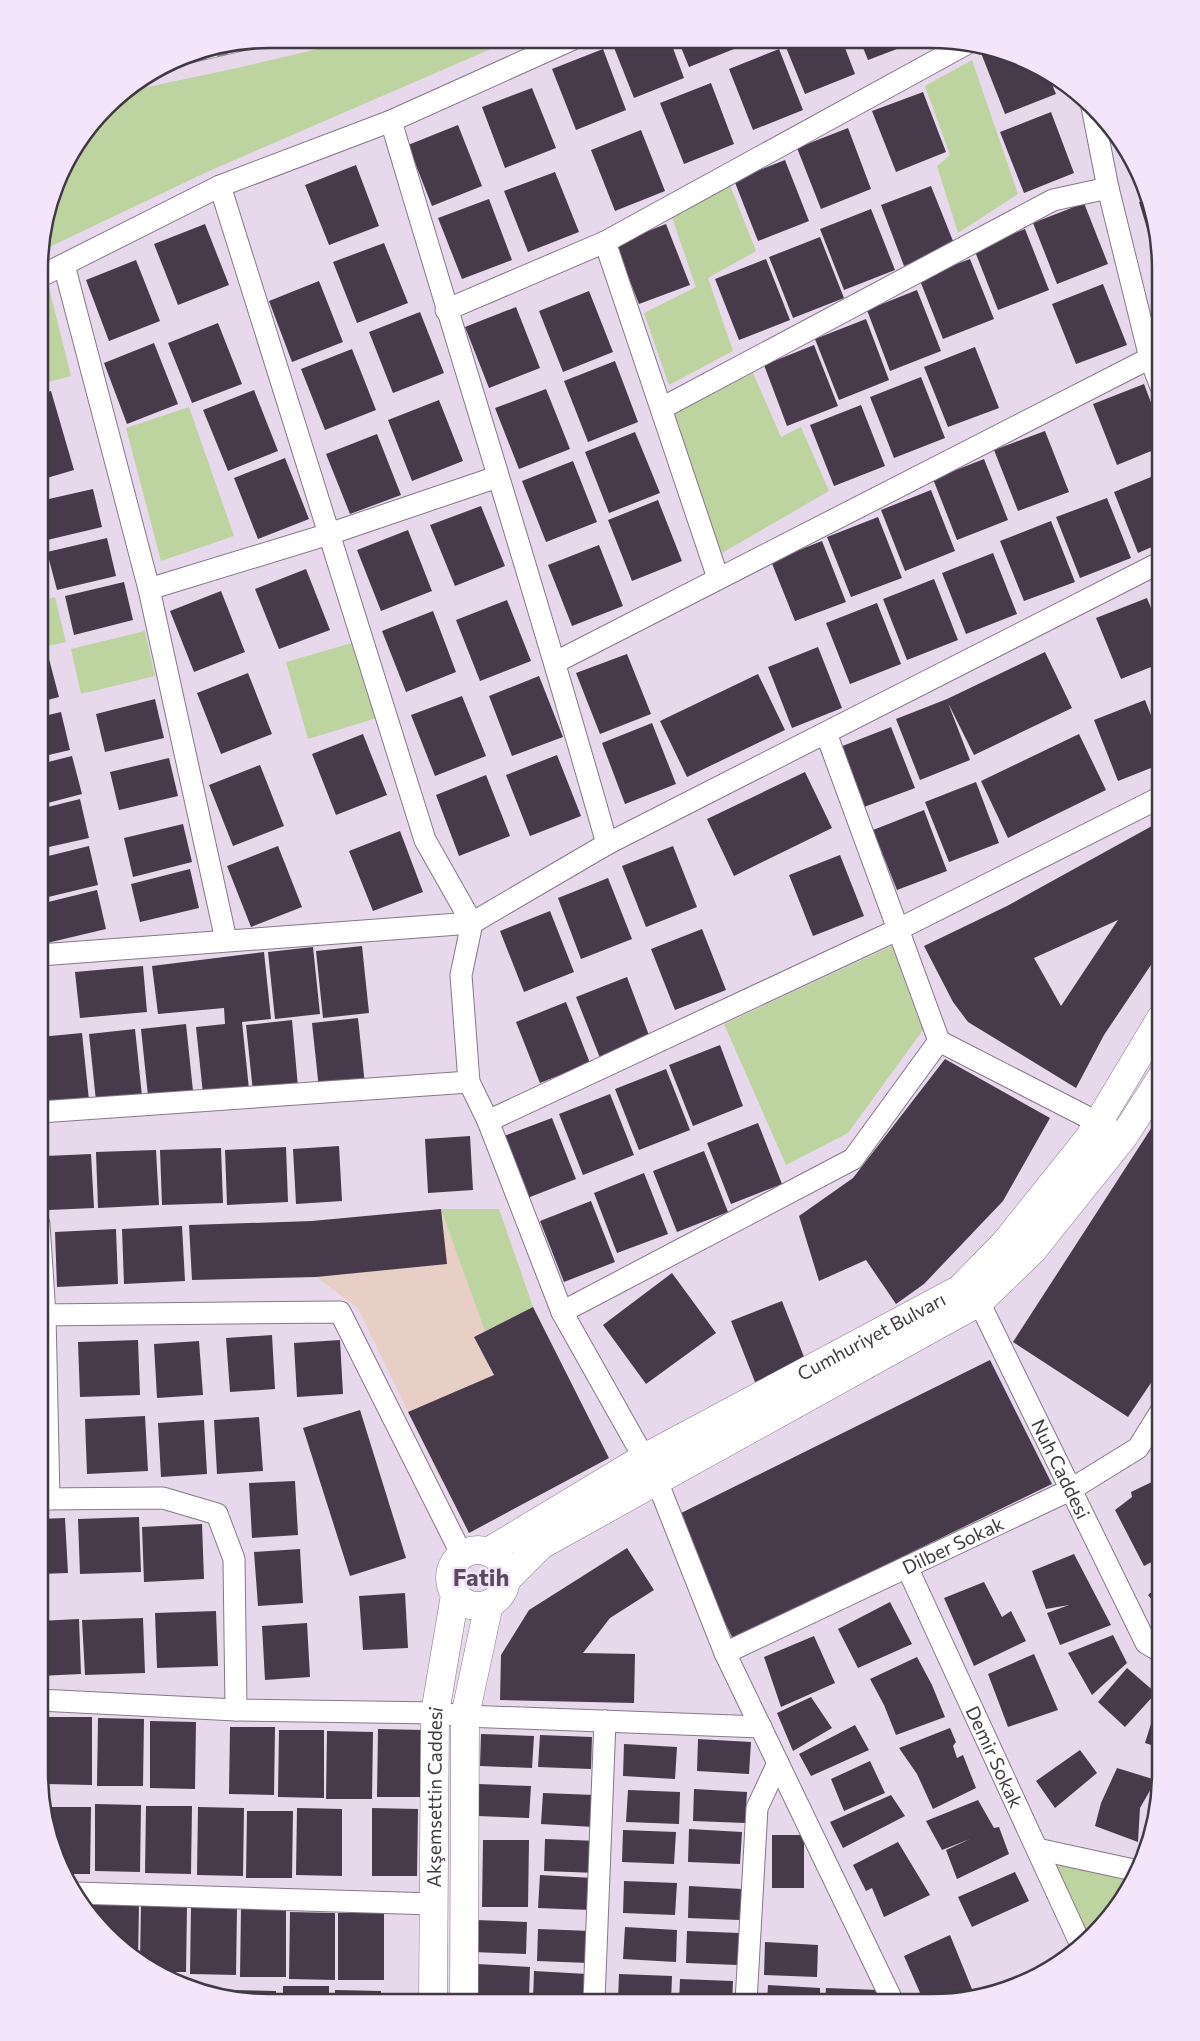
<svg xmlns="http://www.w3.org/2000/svg" width="1200" height="2041" viewBox="0 0 1200 2041" font-family="Commissioner,sans-serif">
<style>
.education{fill:#e7cfc5}
.green{fill:#bed4a0}
.building{fill:#473a4b;fill-rule:evenodd}
.lines{fill:none;stroke-linecap:round;stroke-linejoin:round}
.street-casing{stroke:#86778a;stroke-width:23}
.secondary-casing{stroke:#86778a;stroke-width:29}
.street{stroke:#fff;stroke-width:21}
.secondary{stroke:#fff;stroke-width:28}
.rail-casing{stroke:#958a98;stroke-width:5.5}
.rail{stroke:#f5e5fa;stroke-width:4;stroke-dasharray:11;stroke-linecap:butt}
.labels{text-anchor:middle;stroke-width:5;stroke-linejoin:round;paint-order:stroke}
.street-label{font-size:19px;fill:#403a42;stroke:#f5e5fa}
.district-label{font-size:24px;font-weight:bold;fill:#584b5c;stroke:#f5e5fa}
.rim{fill:none;stroke:#403a42;stroke-width:2.5}
</style>
<rect width="100%" height="100%" fill="#e8d8ec"/>
<path class="education" d="M 441,1209 L 499,1209 L 533,1307 L 474,1337 L 525,1438 L 442,1482 L 358,1308 L 316,1277 L 312,1221 Z"/>
<path class="green" d="M 360,39 L 514,39 L 209,171 L 41,251 L 41,239 L 63,167 L 117,96 L 124,92 L 237,68 Z
M 972,60 L 1018,194 L 958,233 L 937,166 L 950,155 L 925,86 Z
M 730,185 L 756,251 L 708,278 L 733,351 L 669,385 L 644,313 L 696,287 L 672,218 Z
M 49,288 L 71,376 L 41,384 L 41,292 Z
M 753,373 L 781,437 L 801,427 L 829,491 L 722,553 L 672,415 Z
M 189,407 L 234,536 L 161,561 L 126,428 Z
M 55,597 L 66,642 L 40,648 L 40,601 Z
M 145,631 L 155,676 L 81,694 L 71,649 Z
M 355,642 L 377,718 L 308,739 L 286,662 Z
M 892,946 L 923,1030 L 848,1133 L 786,1165 L 724,1024 Z
M 441,1209 L 499,1209 L 533,1307 L 485,1331 Z
M 1037,1849 L 1138,1871 L 1114,1912 L 1081,1945 Z"/>
<path class="building" d="M 611,40 L 670,40 L 684,78 L 634,98 Z
M 678,40 L 737,40 L 739,47 L 689,67 Z
M 783,40 L 842,40 L 855,74 L 805,94 Z
M 860,40 L 918,41 L 868,60 Z
M 603,49 L 626,110 L 576,130 L 552,69 Z
M 779,49 L 803,110 L 753,130 L 729,69 Z
M 992,49 L 1020,56 L 1047,72 L 1056,94 L 1005,114 L 981,53 Z
M 711,83 L 734,144 L 684,164 L 660,103 Z
M 532,88 L 556,148 L 505,168 L 482,107 Z
M 923,92 L 946,152 L 896,172 L 872,111 Z
M 1051,112 L 1074,173 L 1024,193 L 1000,132 Z
M 458,125 L 482,186 L 432,206 L 408,145 Z
M 848,128 L 871,189 L 821,209 L 797,148 Z
M 641,130 L 665,191 L 615,211 L 591,150 Z
M 785,160 L 809,221 L 758,241 L 734,180 Z
M 356,165 L 379,226 L 329,245 L 305,185 Z
M 555,172 L 579,232 L 528,252 L 504,191 Z
M 931,186 L 955,246 L 904,266 L 881,205 Z
M 489,199 L 512,260 L 462,279 L 438,218 Z
M 1148,200 L 1156,244 L 1152,245 L 1139,202 Z
M 1084,203 L 1108,264 L 1057,284 L 1033,223 Z
M 871,209 L 895,270 L 844,290 L 820,229 Z
M 205,224 L 229,285 L 178,305 L 154,244 Z
M 666,224 L 690,285 L 639,304 L 615,244 Z
M 1025,229 L 1049,290 L 998,310 L 974,249 Z
M 820,237 L 844,298 L 793,318 L 769,257 Z
M 384,243 L 408,303 L 357,323 L 333,262 Z
M 766,259 L 790,320 L 739,340 L 715,279 Z
M 970,259 L 994,319 L 943,339 L 919,278 Z
M 136,260 L 160,321 L 109,341 L 86,280 Z
M 319,281 L 343,342 L 292,362 L 269,301 Z
M 1103,284 L 1127,345 L 1076,364 L 1052,304 Z
M 917,290 L 941,351 L 890,371 L 867,310 Z
M 589,291 L 613,352 L 563,372 L 539,311 Z
M 516,307 L 540,368 L 489,388 L 465,327 Z
M 420,312 L 444,373 L 393,393 L 369,332 Z
M 866,319 L 889,380 L 839,400 L 815,339 Z
M 218,323 L 242,384 L 192,403 L 168,343 Z
M 154,343 L 178,404 L 127,424 L 104,363 Z
M 814,345 L 838,406 L 787,426 L 764,365 Z
M 975,347 L 999,408 L 948,427 L 924,367 Z
M 352,349 L 376,410 L 325,430 L 301,369 Z
M 615,361 L 638,422 L 588,442 L 564,381 Z
M 921,377 L 945,438 L 894,458 L 870,397 Z
M 1144,384 L 1161,429 L 1161,447 L 1117,465 L 1093,404 Z
M 546,389 L 570,449 L 519,469 L 495,408 Z
M 254,390 L 278,451 L 228,471 L 203,410 Z
M 51,391 L 74,470 L 40,480 L 40,394 Z
M 439,400 L 463,461 L 412,481 L 388,420 Z
M 861,405 L 885,466 L 834,486 L 810,425 Z
M 1045,431 L 1069,492 L 1018,511 L 994,450 Z
M 635,432 L 660,493 L 609,513 L 585,452 Z
M 377,434 L 401,495 L 350,514 L 326,454 Z
M 285,458 L 309,519 L 258,539 L 234,478 Z
M 984,459 L 1008,520 L 957,540 L 933,479 Z
M 573,461 L 597,522 L 546,542 L 522,481 Z
M 1161,473 L 1161,543 L 1138,553 L 1114,492 Z
M 93,489 L 102,527 L 43,541 L 40,529 L 40,501 Z
M 931,490 L 955,551 L 905,571 L 881,510 Z
M 1107,498 L 1131,558 L 1080,578 L 1056,517 Z
M 658,500 L 682,561 L 632,581 L 608,520 Z
M 481,506 L 505,566 L 455,586 L 430,525 Z
M 878,517 L 902,578 L 851,597 L 827,537 Z
M 1051,521 L 1075,582 L 1024,601 L 1000,541 Z
M 408,530 L 432,591 L 381,611 L 357,550 Z
M 107,538 L 116,576 L 57,590 L 47,552 Z
M 822,541 L 846,602 L 795,621 L 771,561 Z
M 599,545 L 623,606 L 572,626 L 548,565 Z
M 993,553 L 1017,614 L 966,634 L 942,573 Z
M 306,569 L 330,630 L 279,649 L 255,589 Z
M 934,579 L 958,640 L 907,660 L 883,599 Z
M 124,582 L 133,620 L 74,635 L 65,596 Z
M 221,591 L 245,652 L 194,672 L 170,611 Z
M 1147,598 L 1161,633 L 1161,663 L 1121,679 L 1096,618 Z
M 507,600 L 531,661 L 480,681 L 456,620 Z
M 877,603 L 901,664 L 850,684 L 826,623 Z
M 433,611 L 456,672 L 406,692 L 382,631 Z
M 818,647 L 842,708 L 792,728 L 768,667 Z
M 1045,652 L 1072,708 L 974,755 L 948,703 L 970,760 L 920,780 L 896,719 L 947,699 Z
M 627,654 L 651,714 L 600,734 L 576,673 Z
M 49,659 L 59,697 L 40,702 L 40,661 Z
M 248,673 L 272,734 L 221,754 L 197,693 Z
M 758,674 L 785,730 L 687,777 L 660,721 Z
M 539,676 L 563,737 L 512,756 L 489,696 Z
M 462,696 L 486,756 L 435,776 L 411,715 Z
M 155,699 L 164,738 L 105,752 L 96,714 Z
M 1145,700 L 1161,741 L 1161,764 L 1118,781 L 1094,720 Z
M 61,712 L 70,750 L 40,757 L 40,717 Z
M 652,723 L 676,784 L 625,804 L 602,743 Z
M 891,727 L 915,788 L 864,807 L 840,747 Z
M 363,734 L 387,795 L 336,815 L 312,754 Z
M 1079,734 L 1106,790 L 1008,838 L 981,781 Z
M 557,755 L 581,816 L 530,836 L 506,775 Z
M 72,756 L 82,794 L 40,805 L 40,764 Z
M 169,758 L 178,796 L 119,810 L 110,772 Z
M 260,765 L 284,826 L 233,846 L 209,785 Z
M 805,772 L 832,828 L 734,876 L 707,819 Z
M 486,775 L 510,836 L 459,856 L 436,795 Z
M 976,782 L 999,843 L 949,862 L 925,802 Z
M 80,799 L 89,838 L 40,849 L 40,809 Z
M 924,810 L 947,871 L 897,890 L 873,830 Z
M 1161,821 L 1161,950 L 1104,1035 L 1076,1088 L 968,1022 L 953,1002 L 924,946 L 1007,906 ZM 1118,920 L 1061,1006 L 1034,958 Z
M 183,824 L 192,862 L 133,877 L 124,838 Z
M 400,831 L 423,892 L 373,911 L 349,851 Z
M 89,846 L 98,885 L 40,899 L 40,858 Z
M 278,846 L 302,907 L 251,927 L 227,866 Z
M 673,846 L 697,907 L 646,927 L 622,866 Z
M 840,855 L 864,916 L 813,936 L 789,875 Z
M 190,869 L 199,908 L 140,922 L 131,884 Z
M 608,878 L 632,939 L 581,959 L 558,898 Z
M 97,890 L 106,929 L 47,943 L 40,904 Z
M 550,911 L 574,972 L 524,992 L 500,931 Z
M 702,929 L 726,990 L 675,1010 L 651,949 Z
M 362,946 L 369,1013 L 323,1018 L 316,951 Z
M 313,947 L 320,1014 L 275,1019 L 268,952 Z
M 264,952 L 271,1019 L 242,1022 L 249,1089 L 203,1094 L 196,1027 L 225,1024 L 224,1008 L 158,1014 L 152,966 Z
M 143,966 L 147,1012 L 80,1018 L 75,972 Z
M 627,977 L 650,1038 L 600,1058 L 576,997 Z
M 566,1002 L 590,1063 L 540,1083 L 516,1022 Z
M 358,1018 L 365,1085 L 319,1089 L 312,1023 Z
M 292,1020 L 298,1087 L 253,1092 L 246,1025 Z
M 186,1024 L 193,1091 L 148,1096 L 141,1029 Z
M 135,1029 L 142,1096 L 96,1101 L 89,1034 Z
M 82,1033 L 89,1100 L 43,1105 L 40,1037 Z
M 720,1045 L 743,1106 L 693,1126 L 669,1065 Z
M 945,1059 L 1050,1118 L 1003,1201 L 924,1284 L 896,1304 L 866,1260 L 819,1281 L 799,1216 L 853,1178 Z
M 666,1069 L 690,1130 L 639,1150 L 615,1089 Z
M 610,1094 L 634,1155 L 583,1175 L 559,1114 Z
M 1161,1113 L 1161,1368 L 1128,1417 L 1013,1342 Z
M 552,1118 L 576,1179 L 525,1199 L 501,1137 Z
M 758,1123 L 782,1184 L 731,1204 L 707,1143 Z
M 470,1136 L 473,1190 L 428,1193 L 425,1139 Z
M 339,1146 L 342,1201 L 296,1204 L 293,1149 Z
M 286,1147 L 288,1202 L 227,1205 L 225,1150 Z
M 221,1148 L 223,1203 L 162,1205 L 160,1150 Z
M 156,1150 L 159,1205 L 98,1208 L 96,1152 Z
M 704,1151 L 728,1212 L 677,1232 L 653,1171 Z
M 91,1154 L 94,1208 L 49,1210 L 46,1156 Z
M 644,1173 L 668,1234 L 617,1253 L 594,1193 Z
M 591,1201 L 615,1262 L 564,1282 L 540,1221 Z
M 441,1209 L 447,1264 L 316,1277 L 192,1280 L 189,1225 L 312,1221 Z
M 182,1226 L 185,1281 L 124,1284 L 122,1229 Z
M 116,1229 L 118,1284 L 57,1287 L 55,1232 Z
M 672,1273 L 716,1333 L 646,1384 L 603,1325 Z
M 782,1301 L 806,1362 L 755,1382 L 731,1321 Z
M 533,1307 L 609,1458 L 469,1533 L 408,1412 L 494,1375 L 474,1337 Z
M 272,1335 L 275,1389 L 230,1392 L 226,1338 Z
M 138,1340 L 140,1395 L 80,1397 L 78,1342 Z
M 340,1340 L 343,1394 L 297,1397 L 294,1343 Z
M 199,1341 L 203,1395 L 157,1398 L 154,1344 Z
M 990,1360 L 1052,1484 L 733,1639 L 673,1517 Z
M 360,1410 L 406,1558 L 350,1576 L 303,1428 Z
M 145,1416 L 148,1471 L 87,1474 L 85,1419 Z
M 259,1417 L 263,1471 L 217,1474 L 214,1420 Z
M 204,1420 L 207,1474 L 161,1477 L 158,1423 Z
M 1158,1479 L 1161,1483 L 1161,1557 L 1144,1566 L 1115,1510 L 1132,1497 L 1131,1492 Z
M 295,1481 L 298,1535 L 252,1538 L 249,1483 Z
M 139,1517 L 141,1572 L 80,1574 L 78,1519 Z
M 65,1518 L 68,1573 L 39,1574 L 39,1519 Z
M 202,1524 L 204,1579 L 144,1582 L 142,1527 Z
M 627,1548 L 654,1590 L 610,1618 L 583,1653 L 635,1654 L 634,1703 L 500,1700 L 501,1655 L 529,1610 Z
M 300,1549 L 303,1603 L 258,1606 L 254,1552 Z
M 1074,1554 L 1111,1625 L 1060,1645 L 1047,1613 L 1069,1605 L 1046,1609 L 1032,1571 Z
M 984,1582 L 1002,1617 L 1011,1611 L 1026,1641 L 974,1666 L 944,1598 Z
M 1161,1584 L 1161,1611 L 1148,1595 Z
M 405,1593 L 408,1648 L 363,1650 L 359,1596 Z
M 890,1602 L 912,1644 L 858,1668 L 838,1629 Z
M 216,1611 L 218,1666 L 157,1668 L 155,1613 Z
M 143,1618 L 145,1673 L 85,1675 L 82,1620 Z
M 79,1619 L 81,1674 L 39,1676 L 39,1621 Z
M 307,1623 L 310,1677 L 265,1680 L 262,1626 Z
M 1113,1635 L 1127,1663 L 1092,1695 L 1068,1653 Z
M 814,1636 L 835,1683 L 781,1707 L 764,1657 Z
M 1034,1654 L 1058,1710 L 1008,1727 L 988,1674 Z
M 917,1657 L 932,1685 L 945,1717 L 896,1735 L 884,1705 L 870,1679 Z
M 1127,1668 L 1156,1693 L 1125,1727 L 1098,1702 Z
M 811,1697 L 832,1728 L 793,1751 L 777,1713 Z
M 1159,1698 L 1161,1698 L 1161,1748 L 1145,1743 Z
M 46,1717 L 92,1717 L 92,1785 L 46,1784 Z
M 98,1718 L 144,1719 L 143,1786 L 97,1786 Z
M 150,1721 L 196,1722 L 195,1789 L 150,1788 Z
M 855,1725 L 869,1750 L 811,1776 L 799,1754 Z
M 230,1727 L 275,1727 L 274,1795 L 229,1794 Z
M 950,1728 L 956,1742 L 953,1746 L 957,1758 L 963,1755 L 976,1788 L 933,1809 L 917,1774 L 899,1748 Z
M 378,1729 L 423,1730 L 423,1797 L 377,1797 Z
M 279,1730 L 324,1730 L 324,1798 L 278,1797 Z
M 327,1731 L 373,1732 L 372,1799 L 326,1799 Z
M 481,1734 L 534,1736 L 532,1768 L 480,1766 Z
M 540,1735 L 592,1737 L 591,1769 L 538,1767 Z
M 698,1739 L 751,1742 L 749,1774 L 697,1771 Z
M 624,1744 L 677,1747 L 675,1779 L 623,1776 Z
M 1080,1750 L 1097,1773 L 1055,1808 L 1036,1781 Z
M 870,1761 L 885,1793 L 844,1811 L 831,1779 Z
M 1117,1768 L 1156,1780 L 1140,1808 L 1138,1842 L 1095,1826 L 1101,1803 Z
M 478,1784 L 531,1786 L 529,1818 L 477,1816 Z
M 694,1789 L 747,1792 L 745,1823 L 693,1821 Z
M 628,1790 L 680,1792 L 679,1824 L 626,1822 Z
M 543,1793 L 595,1795 L 594,1827 L 541,1824 Z
M 891,1795 L 905,1816 L 843,1848 L 830,1822 Z
M 978,1800 L 994,1828 L 999,1827 L 1009,1854 L 957,1879 L 946,1850 L 970,1839 L 942,1850 L 926,1821 Z
M 95,1804 L 141,1805 L 140,1872 L 95,1871 Z
M 146,1806 L 192,1806 L 191,1874 L 145,1873 Z
M 45,1807 L 91,1807 L 90,1874 L 64,1874 L 56,1860 Z
M 198,1807 L 244,1808 L 243,1876 L 197,1875 Z
M 297,1808 L 342,1809 L 342,1876 L 296,1875 Z
M 372,1808 L 418,1809 L 417,1876 L 372,1876 Z
M 247,1811 L 293,1811 L 292,1878 L 246,1878 Z
M 689,1829 L 742,1832 L 740,1864 L 688,1862 Z
M 623,1830 L 676,1832 L 674,1864 L 622,1862 Z
M 772,1835 L 804,1835 L 804,1888 L 772,1888 Z
M 545,1839 L 598,1841 L 597,1873 L 544,1871 Z
M 483,1840 L 529,1840 L 528,1907 L 482,1907 Z
M 898,1842 L 930,1895 L 884,1917 L 872,1888 L 866,1891 L 853,1865 Z
M 1015,1872 L 1029,1901 L 972,1927 L 958,1897 Z
M 540,1875 L 593,1878 L 591,1910 L 538,1908 Z
M 624,1881 L 677,1883 L 675,1915 L 623,1913 Z
M 689,1886 L 742,1889 L 740,1920 L 688,1918 Z
M 93,1903 L 139,1903 L 138,1960 L 129,1955 L 93,1919 Z
M 141,1905 L 187,1905 L 186,1972 L 159,1972 L 140,1962 Z
M 191,1907 L 237,1908 L 236,1975 L 190,1974 Z
M 241,1909 L 286,1909 L 286,1977 L 240,1977 Z
M 290,1912 L 335,1913 L 335,1980 L 289,1979 Z
M 338,1913 L 384,1913 L 384,1980 L 338,1980 Z
M 475,1920 L 527,1922 L 526,1954 L 473,1952 Z
M 625,1927 L 677,1930 L 676,1962 L 623,1959 Z
M 538,1929 L 591,1931 L 589,1963 L 537,1961 Z
M 687,1931 L 740,1933 L 738,1965 L 686,1963 Z
M 950,1935 L 974,1994 L 924,2002 L 904,1956 Z
M 765,1942 L 818,1945 L 817,1977 L 764,1975 Z
M 477,1964 L 530,1967 L 529,1998 L 476,1996 Z
M 534,1971 L 587,1974 L 586,2001 L 533,2001 Z
M 619,1974 L 672,1976 L 671,2002 L 618,2001 Z
M 680,1979 L 733,1981 L 732,2002 L 679,2002 Z
M 768,1985 L 820,1988 L 820,2002 L 767,2002 Z
M 283,1986 L 329,1986 L 329,2001 L 283,2000 Z
M 826,1988 L 878,1990 L 878,2002 L 825,2002 Z
M 230,1990 L 276,1991 L 276,2000 L 239,2000 L 230,1998 Z
M 335,1990 L 381,1991 L 381,2001 L 335,2001 Z
M 205,1991 L 227,1991 L 227,1997 Z"/>
<g class="lines">
<g class="street-casing">
<g id="street">
<path d="M 1092,107 L 1108,188 L 1150,358 L 1161,387"/>
<path d="M 391,121 C 462,362 539,602 607,844"/>
<path d="M 605,242 L 718,578"/>
<path d="M 64,265 L 149,589 L 226,940"/>
<path d="M 41,276 L 220,186 L 391,121 L 571,40"/>
<path d="M 446,310 L 605,242 L 968,43"/>
<path d="M 662,408 L 1053,200 L 1108,188"/>
<path d="M 149,589 L 329,534 L 497,477"/>
<path d="M 556,662 L 1150,358"/>
<path d="M 40,955 L 472,923 L 425,840 L 220,186"/>
<path d="M 939,1041 L 1124,1136"/>
<path d="M 40,1112 L 469,1082"/>
<path d="M 488,1121 L 899,929 L 1161,797"/>
<path d="M 39,1224 L 45,1315 L 49,1499"/>
<path id="s1" d="M 967,1293 L 979,1302 L 1146,1643 L 1161,1652"/>
<path d="M 562,1312 L 853,1159 L 939,1041 L 826,733"/>
<path d="M 39,1315 L 340,1312 L 462,1555"/>
<path d="M 39,1499 L 163,1498 L 217,1514 L 234,1559 L 236,1710"/>
<path id="s2" d="M 907,1567 L 1081,1945"/>
<path id="s3" d="M 725,1653 L 1070,1490 L 1138,1448 L 1161,1411"/>
<path d="M 39,1700 L 236,1710 L 435,1713 L 465,1716 L 761,1727"/>
<path d="M 1037,1849 L 1138,1871"/>
<path d="M 75,1893 L 434,1904"/>
<path d="M 594,2001 L 605,1721"/>
<path d="M 746,2002 L 757,1808 L 778,1763"/>
<path d="M 893,2002 L 725,1653 L 657,1481 L 562,1312 L 488,1121 L 469,1082 L 461,975 L 472,923 L 607,844 L 1161,562"/>
</g>
</g>
<g class="secondary-casing">
<g id="secondary">
<circle cx="478" cy="1578" r="28"/>
<path id="s4" d="M 488,1552 L 644,1458 L 960,1289 L 1005,1243 L 1089,1138 L 1161,1018"/>
<path d="M 506,1580 L 541,1545 L 979,1302 L 1032,1251 L 1124,1136 L 1161,1078"/>
<path id="s5" d="M 433,2001 L 435,1713 L 455,1595"/>
<path d="M 464,2001 L 465,1716 L 489,1604"/>
</g>
</g>
<use href="#street" class="street"/>
<use href="#secondary" class="secondary"/>
<g class="rail-casing">
<path id="rail" d="M 163,67 L 285,39"/>
</g>
<use href="#rail" class="rail"/>
</g>
<g class="labels">
<g class="street-label">
<text dy="7" stroke="none"><textPath href="#s4" startOffset="440">Cumhuriyet Bulvarı</textPath></text>
<text dy="7" stroke="none"><textPath href="#s1" startOffset="201">Nuh Caddesi</textPath></text>
<text dy="7" stroke="none"><textPath href="#s3" startOffset="252">Dilber Sokak</textPath></text>
<text dy="7" stroke="none"><textPath href="#s2" startOffset="209">Demir Sokak</textPath></text>
<text dy="7" stroke="none"><textPath href="#s5" startOffset="204">Akşemsettin Caddesi</textPath></text>
</g>
<g class="district-label">
<text x="481" y="1586">Fatih</text>
</g>
</g>
<path d="M0 0H1200V2041H0ZM269 48H931A221 221 0 0 1 1152 269V1773A221 221 0 0 1 931 1994H269A221 221 0 0 1 48 1773V269A221 221 0 0 1 269 48Z" fill="#f5e5fa" fill-rule="evenodd"/>
<path class="rim" d="M269 48H931A221 221 0 0 1 1152 269V1773A221 221 0 0 1 931 1994H269A221 221 0 0 1 48 1773V269A221 221 0 0 1 269 48Z"/>
</svg>
